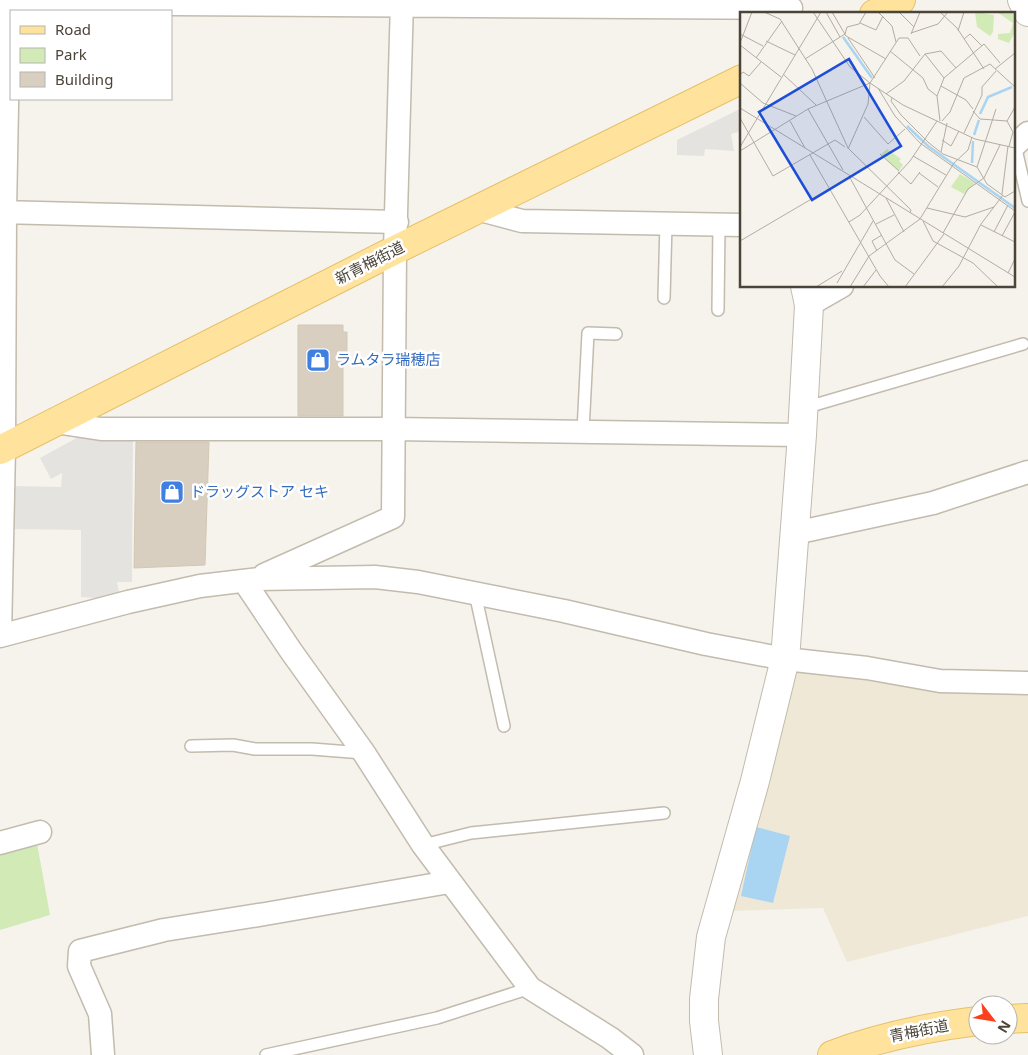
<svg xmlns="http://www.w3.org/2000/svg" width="1028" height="1055" viewBox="0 0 1028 1055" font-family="'Noto Sans','Noto Sans JP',sans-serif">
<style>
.education{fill:#efe8d6}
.green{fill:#d2eab5}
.parking{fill:#e5e3e0}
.water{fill:#a9d4f2}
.building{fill:#d8cfc1;stroke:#d3c7b4}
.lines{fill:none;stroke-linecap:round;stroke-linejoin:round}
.service-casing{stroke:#c2bbae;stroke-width:14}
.minor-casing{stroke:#c2bbae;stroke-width:25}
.tertiary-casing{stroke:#c2bbae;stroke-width:30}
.primary-casing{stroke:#e6c16a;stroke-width:30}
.service{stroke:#fff;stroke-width:11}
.minor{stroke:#fff;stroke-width:22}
.tertiary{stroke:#fff;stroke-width:28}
.primary{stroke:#ffe39c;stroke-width:28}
.labels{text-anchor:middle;stroke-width:5;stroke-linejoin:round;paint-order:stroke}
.street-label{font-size:15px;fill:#4b4439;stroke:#fff}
.shop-label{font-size:15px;fill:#366cbe;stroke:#fff;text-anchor:start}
.inset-river{fill:none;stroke:#a9d4f2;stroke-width:2.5}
.inset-road{fill:none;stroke:#b2ada4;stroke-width:1}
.view{fill:#1d4ed8;fill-opacity:0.15;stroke:#1d4ed8;stroke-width:2.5}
.inset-edge{fill:none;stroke:#4b4439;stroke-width:2.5}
</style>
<rect width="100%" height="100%" fill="#f6f3ec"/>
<path class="education" d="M 793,671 L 956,692 L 1028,690 L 1028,916 L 847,962 L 823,908 L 729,911 Z"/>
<path class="green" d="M 36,838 L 50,915 L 0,930 L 0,849 Z"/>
<path class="parking" d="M 742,108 L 742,131 L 731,134 L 734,151 L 705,149 L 704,156 L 677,155 L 677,140 Z
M 82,435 L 133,435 L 132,582 L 117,582 L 120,596 L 97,602 L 96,598 L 81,597 L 81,530 L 11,529 L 13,486 L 61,487 L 62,473 L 51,479 L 40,458 Z"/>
<path class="water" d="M 756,827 L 790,836 L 773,903 L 741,896 Z"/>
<path class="building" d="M 298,325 L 343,325 L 343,332 L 347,332 L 347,363 L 343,363 L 343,416 L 298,416 Z
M 136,442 L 209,442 L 205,565 L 134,568 Z"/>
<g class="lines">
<g class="service-casing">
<path id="service" d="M 1015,145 L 1028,201
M 664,298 L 666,223
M 718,310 L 719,225
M 804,408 L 1023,344
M 583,431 L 588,333 L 616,334
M 475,593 L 504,726
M 191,746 L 233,745 L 255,749 L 312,749 L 363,753
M 423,845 L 471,833 L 664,813
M 266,1055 L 437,1018 L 530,988"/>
</g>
<g class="minor-casing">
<path id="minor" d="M 9,3 L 791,8
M 1014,146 L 1028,133
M 477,209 L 522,221 L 742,225
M 0,212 L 397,222
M 809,305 L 842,286
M 55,422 L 101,429 L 393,429 L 802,435
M 795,533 L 933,503 L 1028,472
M 264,575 L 393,517 L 395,250 L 402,0
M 244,581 L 291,651 L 364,753 L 423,845 L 530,988 L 610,1038 L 632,1055
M 0,636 L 128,602 L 200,586 L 258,579 L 375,577 L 418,582 L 564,611 L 706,644 L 785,659 L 867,668 L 940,681 L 1028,683
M 0,636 L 4,448 L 5,212 L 9,0
M 0,843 L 40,832
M 103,1055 L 100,1014 L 79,966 L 80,951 L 164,930 L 265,914 L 449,882"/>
</g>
<g class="tertiary-casing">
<path id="tertiary" d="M 1022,0 L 1028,12
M 708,1055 L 704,1021 L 704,999 L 711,937 L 755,781 L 785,659 L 802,435 L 809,305 L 805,286"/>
</g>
<g class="primary-casing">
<path id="primary" d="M 874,14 L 901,0
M 0,450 L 395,250 L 742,79
M 1008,1019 L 1028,1018
M 832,1055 C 879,1037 928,1027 978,1021"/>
</g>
<use href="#service" class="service"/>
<use href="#minor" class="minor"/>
<use href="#tertiary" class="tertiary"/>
<use href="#primary" class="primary"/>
</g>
<defs>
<g id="shop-square" transform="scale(1.25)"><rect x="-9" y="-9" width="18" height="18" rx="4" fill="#3f7fe0" stroke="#fff"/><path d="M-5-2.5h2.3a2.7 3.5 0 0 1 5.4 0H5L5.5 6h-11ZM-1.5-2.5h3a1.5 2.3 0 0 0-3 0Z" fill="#fff"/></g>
</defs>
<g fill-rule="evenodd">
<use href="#shop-square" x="318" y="360"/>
<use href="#shop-square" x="172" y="492"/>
</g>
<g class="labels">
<g class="street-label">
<text transform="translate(370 263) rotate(-27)" y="5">新青梅街道</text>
<text transform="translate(919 1031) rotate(-11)" y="5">青梅街道</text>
</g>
<g class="shop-label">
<text x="336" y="365">ラムタラ瑞穂店</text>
<text x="190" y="497">ドラッグストア セキ</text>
</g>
</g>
<g transform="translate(740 12)">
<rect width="275" height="275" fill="#f6f3ec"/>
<path d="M 235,0 L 254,3 L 253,20 L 250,24 L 237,15 ZM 275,0 L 275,20 L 269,31 L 258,27 L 258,22 L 270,21 L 273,11 L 257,0 ZM 147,137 L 161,147 L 159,149 L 163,153 L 159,159 L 141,142 ZM 220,162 L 235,171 L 224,182 L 211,175 Z" fill="#d2eab5"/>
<path class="inset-river" d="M 103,25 L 132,66M 240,102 L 248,85 L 272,75M 167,114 L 188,134 L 275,196M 234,123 L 239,108M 232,151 L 233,129"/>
<path class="inset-road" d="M 24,0 L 40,7 L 72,57 L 108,136 L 171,198 L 170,201M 73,0 L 110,55 L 130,71 L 163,93 L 235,127 L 275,136M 86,0 L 100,25M 92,0 L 106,24 L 146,47M 138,0 L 152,14 L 156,30M 159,0 L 174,15M 200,0 L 217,16 L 244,57M 120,11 L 136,18 L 143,4M 218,19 L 224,0M 171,21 L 198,12 L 208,0M 0,22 L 23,34M 171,22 L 180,0M 108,26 L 135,66M 224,27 L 230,22 L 242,34M 26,29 L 55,43M 0,31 L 12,0M 0,33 L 41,65M 150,39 L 183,66 L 188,77 L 197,84M 185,42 L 204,66M 16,46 L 42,9M 65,47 L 105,22 L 107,15 L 119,12 L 126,0M 255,57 L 275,41M 43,62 L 76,93M 0,63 L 3,60 L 9,64 L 21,50M 0,71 L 23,91 L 56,104M 201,74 L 226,88 L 233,97M 138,76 L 155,104 L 180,131 L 275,199M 146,82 L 164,69 L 185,42 L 201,39 L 216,56M 152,86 L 151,89 L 161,103 L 189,131 L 203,142 L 237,155 L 247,172 L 265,185 L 275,179M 0,96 L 275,265M 68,97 L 103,158M 233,99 L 240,107 L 267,109 L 273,120 L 269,134M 124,105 L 148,132 L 165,117M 0,106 L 33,164 L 95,128 L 105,135M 50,109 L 65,136M 200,109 L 197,84 L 204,66 L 244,32 L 260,51M 202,109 L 210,100 L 224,66 L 250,52 L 275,75M 267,109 L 275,95M 32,120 L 71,187M 224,121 L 242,83 L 242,75 L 256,59M 202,128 L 211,134 L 219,119M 0,135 L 81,0M 108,137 L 128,92 L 130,71M 0,139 L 68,97 L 130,71 L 159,26 L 168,26 L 180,44M 201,140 L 207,111M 140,142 L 159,159M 70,143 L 140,264 L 149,275M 173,144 L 206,163M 237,155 L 256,97M 158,160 L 171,172 L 180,160M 179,161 L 198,175M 109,164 L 155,248 L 174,262M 262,182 L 268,134M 146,186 L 164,220M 187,196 L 225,205 L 254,195M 183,209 L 193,229 L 233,251 L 258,275M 109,210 L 120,203 L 170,149 L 197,109M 136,212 L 154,203M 241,213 L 275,230M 254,220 L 268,193M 203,221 L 228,177 L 244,166 L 260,133M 262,224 L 275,200M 0,229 L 126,155M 137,239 L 132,229 L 142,223M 268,261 L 275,247M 97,271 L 133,209M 76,275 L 102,259M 110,275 L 129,244 L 180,207 L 214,151 L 228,138 L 232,125M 123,275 L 136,258M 165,275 L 204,222M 202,275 L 219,254 L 241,212 L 263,183"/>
<path class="view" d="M 109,47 L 161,134 L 72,188 L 19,100 Z"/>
<rect width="275" height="275" class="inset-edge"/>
</g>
<rect x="10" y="10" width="162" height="90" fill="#ffffff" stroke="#b7b4b0"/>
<rect x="20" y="26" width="25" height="8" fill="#ffe39c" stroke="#b7b4b0"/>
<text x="55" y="35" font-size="15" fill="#4b4439">Road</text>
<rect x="20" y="48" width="25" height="15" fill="#d2eab5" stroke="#b7b4b0"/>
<text x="55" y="60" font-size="15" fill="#4b4439">Park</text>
<rect x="20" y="72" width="25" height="15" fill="#d8cfc1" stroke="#b7b4b0"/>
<text x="55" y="85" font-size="15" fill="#4b4439">Building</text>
<g transform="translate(993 1020) rotate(121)"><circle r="24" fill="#ffffff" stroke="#b7b4b0"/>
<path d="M0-4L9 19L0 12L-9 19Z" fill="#fc3f1d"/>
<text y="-8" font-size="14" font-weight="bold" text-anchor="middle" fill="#4b4439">N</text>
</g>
</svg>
